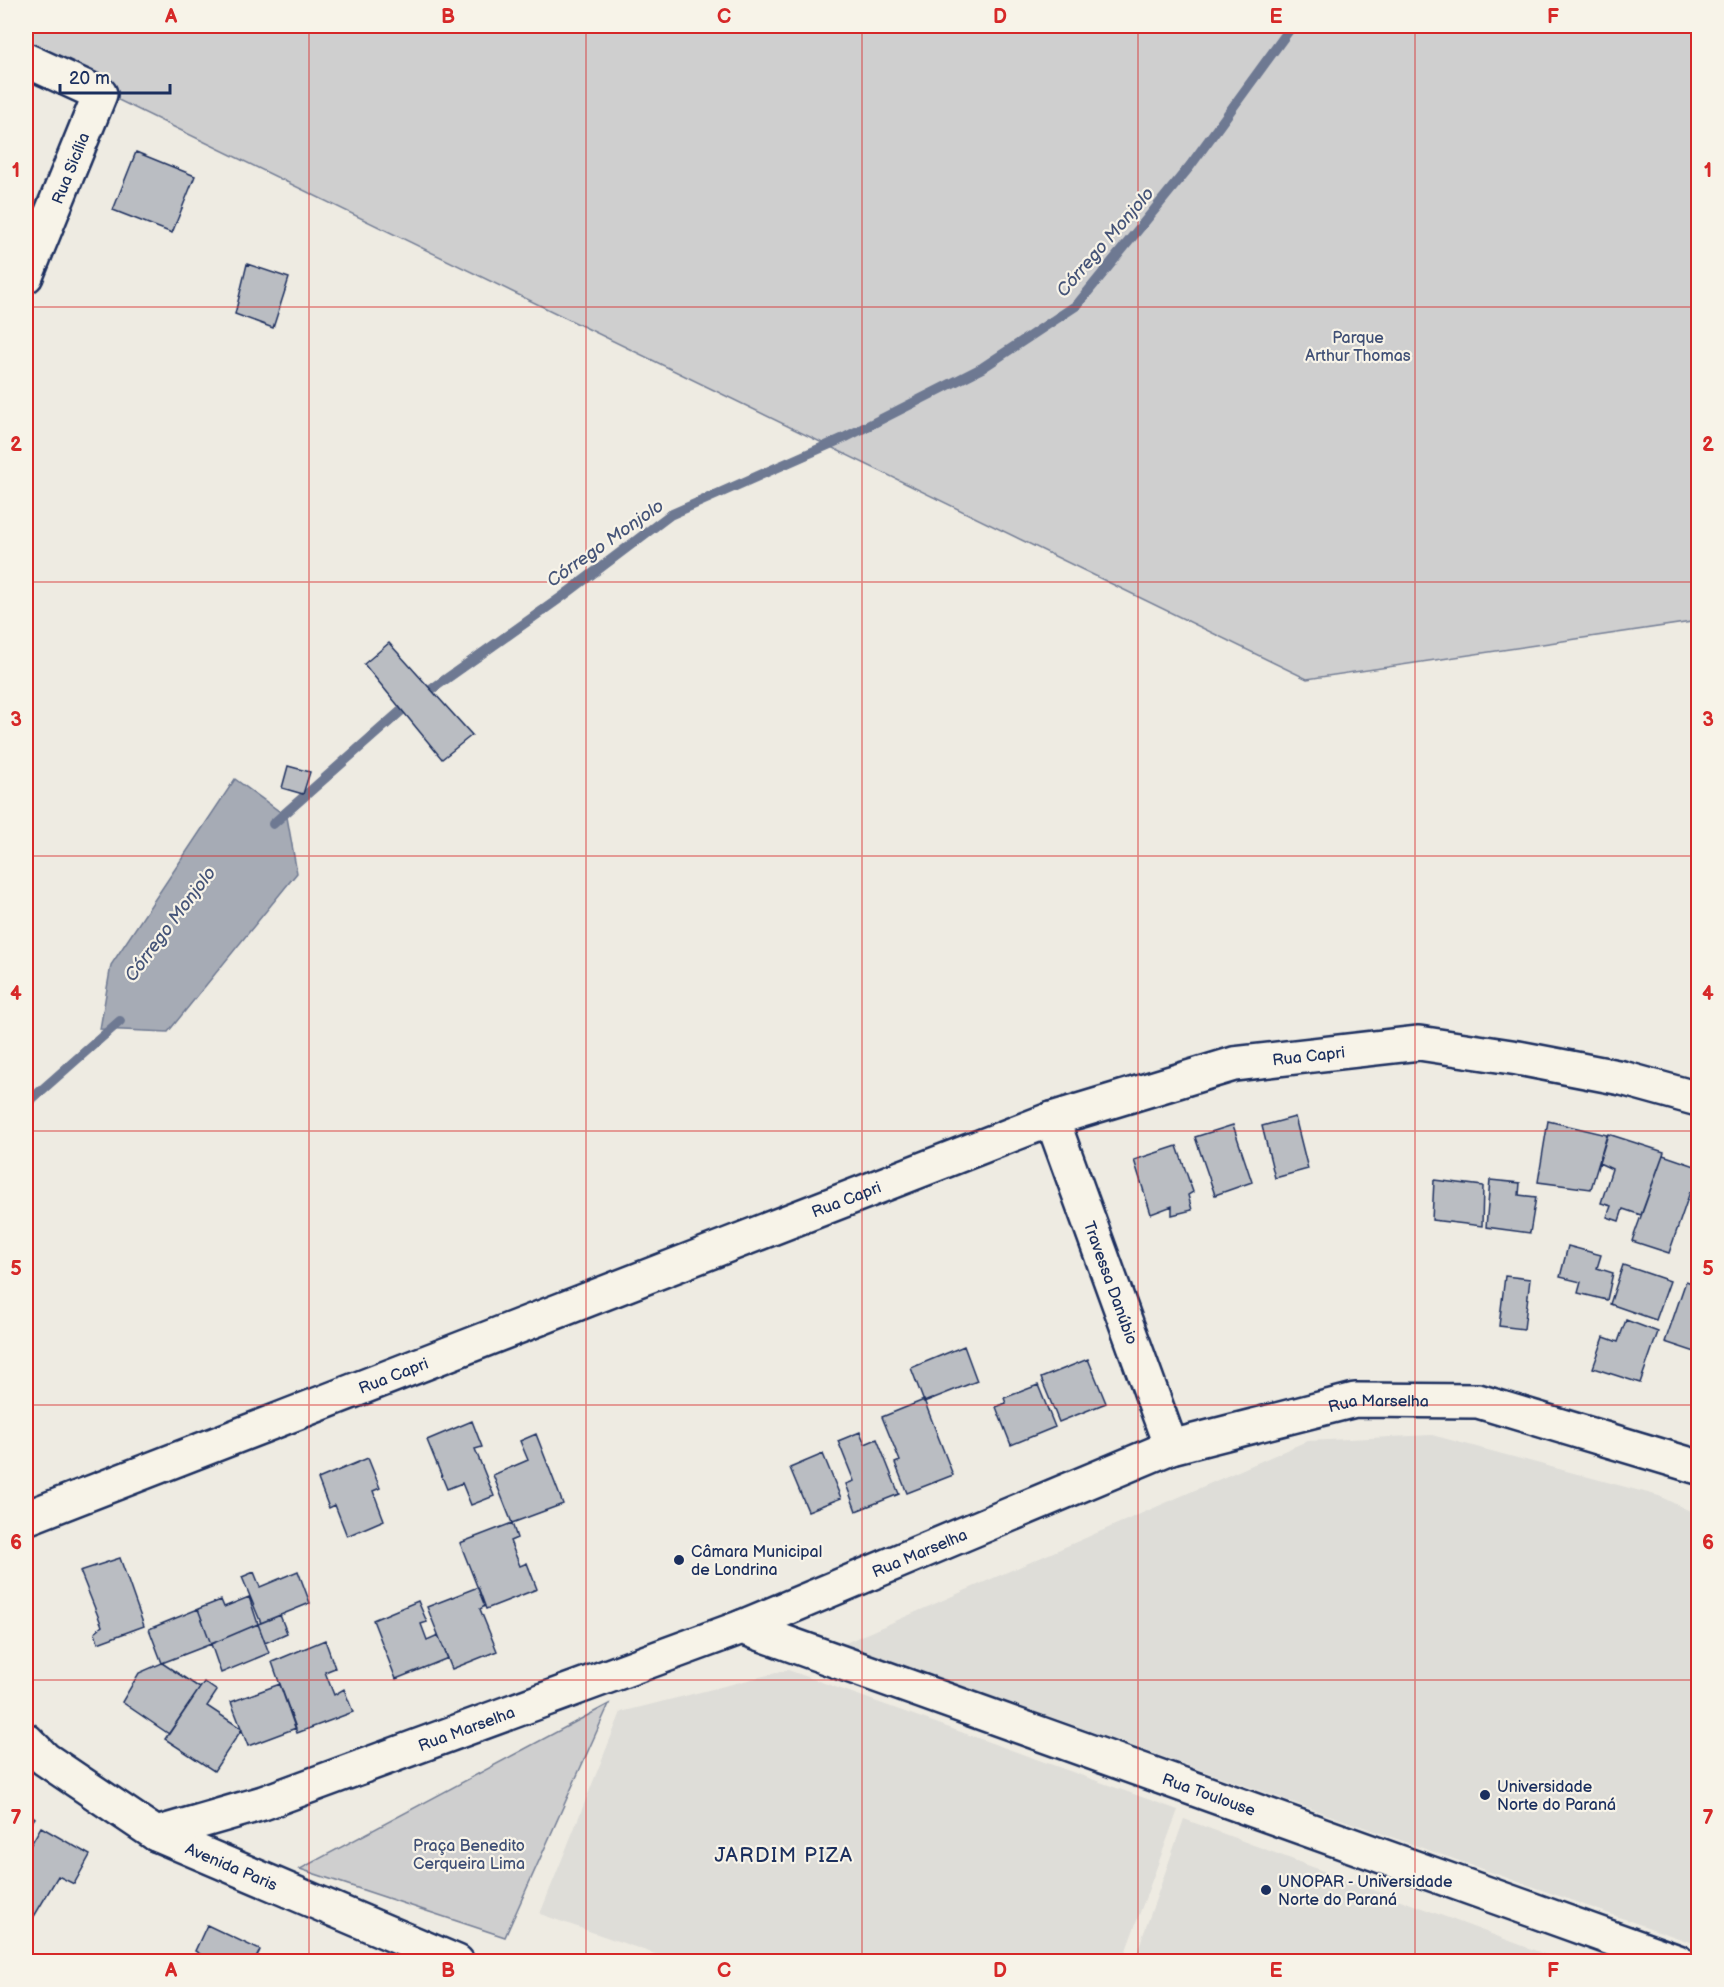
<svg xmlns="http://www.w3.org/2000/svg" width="1724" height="1987" viewBox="0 0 1724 1987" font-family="'Balsamiq Sans',sans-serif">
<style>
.built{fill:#deddd8}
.green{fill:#cfcfcf;stroke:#757f96;stroke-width:1.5}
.water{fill:#a6abb5;stroke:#6e7992;stroke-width:1.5}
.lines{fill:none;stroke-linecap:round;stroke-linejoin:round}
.stream{stroke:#6e7992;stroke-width:10}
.building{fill:#babdc2;stroke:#1b2f5e;stroke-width:1.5}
.minor-casing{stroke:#1b2f5e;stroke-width:38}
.minor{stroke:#f7f3e8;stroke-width:33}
.grid{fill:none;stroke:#d62828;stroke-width:1.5;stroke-opacity:0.55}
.poi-dot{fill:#1b2f5e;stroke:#f7f3e8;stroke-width:2}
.labels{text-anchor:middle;stroke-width:4.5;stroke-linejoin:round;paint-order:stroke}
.street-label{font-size:16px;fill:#1b2f5e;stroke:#f7f3e8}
.park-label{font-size:16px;fill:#3f4f75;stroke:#f7f3e8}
.poi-label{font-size:16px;fill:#1b2f5e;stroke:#f7f3e8;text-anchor:start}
.water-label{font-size:18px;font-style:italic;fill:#455478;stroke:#f7f3e8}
.quarter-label{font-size:20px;letter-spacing:1.5px;fill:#1b2f5e;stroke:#f7f3e8}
.neatline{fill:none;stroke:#d62828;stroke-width:2}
.grid-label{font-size:20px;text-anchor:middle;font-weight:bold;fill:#d62828}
</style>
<rect width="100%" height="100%" fill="#eeebe2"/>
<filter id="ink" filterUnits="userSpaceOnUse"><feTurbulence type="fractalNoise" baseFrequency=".0167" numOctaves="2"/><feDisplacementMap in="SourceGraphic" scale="12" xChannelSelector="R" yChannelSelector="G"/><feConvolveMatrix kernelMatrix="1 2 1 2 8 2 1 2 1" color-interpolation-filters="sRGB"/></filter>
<g filter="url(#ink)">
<path class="built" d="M 1432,1435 L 1659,1496 L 1698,1515 L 1698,1945 L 843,1644 L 1307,1441 Z
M 788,1670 L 1178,1810 L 1122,1961 L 675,1961 L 540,1914 L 621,1712 Z
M 1184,1819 L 1563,1961 L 1134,1961 Z"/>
<path class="green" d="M 26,26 L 1698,26 L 1698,621 L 1307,679 L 26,55 Z
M 609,1704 L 505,1937 L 300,1869 Z"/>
<path class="water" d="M 235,779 L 287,817 L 297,873 L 168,1032 L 100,1029 L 111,965 Z"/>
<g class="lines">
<path class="stream" d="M 273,824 L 401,711 L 563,596 L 670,515 L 846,437 L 982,368 L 1077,305 L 1190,166 L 1292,26
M 26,1104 L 120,1021"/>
</g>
<path class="building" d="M 136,152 L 195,176 L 172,233 L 113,210 Z
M 247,264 L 289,278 L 273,328 L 235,314 Z
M 389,643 L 472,735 L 442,759 L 364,664 Z
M 288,766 L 310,772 L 303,794 L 282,788 Z
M 1295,1117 L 1308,1169 L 1275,1178 L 1262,1126 Z
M 1548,1121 L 1607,1135 L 1591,1189 L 1538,1182 Z
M 1233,1125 L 1252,1182 L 1215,1195 L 1195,1137 Z
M 1608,1134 L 1664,1152 L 1641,1215 L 1623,1209 L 1619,1221 L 1607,1217 L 1611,1206 L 1601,1203 L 1612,1169 L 1599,1163 Z
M 1177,1146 L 1193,1192 L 1188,1195 L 1192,1210 L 1172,1215 L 1172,1206 L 1151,1214 L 1134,1160 Z
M 1663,1155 L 1698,1167 L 1698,1195 L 1690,1192 L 1669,1253 L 1632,1241 Z
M 1434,1180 L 1483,1186 L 1482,1226 L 1432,1220 Z
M 1490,1180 L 1520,1183 L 1519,1195 L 1536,1197 L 1530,1233 L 1486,1227 Z
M 1568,1246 L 1601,1255 L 1597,1268 L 1613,1273 L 1607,1300 L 1578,1293 L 1581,1282 L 1560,1277 Z
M 1623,1265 L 1670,1281 L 1656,1320 L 1610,1304 Z
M 1505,1276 L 1530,1279 L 1524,1329 L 1499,1326 Z
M 1686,1281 L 1698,1285 L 1698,1353 L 1665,1342 Z
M 1626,1320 L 1658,1332 L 1640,1383 L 1593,1368 L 1604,1337 L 1618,1342 Z
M 964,1346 L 977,1381 L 924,1402 L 911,1368 Z
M 1088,1359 L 1106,1403 L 1059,1422 L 1041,1378 Z
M 1038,1385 L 1055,1427 L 1011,1445 L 996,1407 L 1006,1403 L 1004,1398 Z
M 924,1400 L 953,1475 L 907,1493 L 895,1463 L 900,1461 L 882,1417 Z
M 472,1421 L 482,1447 L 475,1449 L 494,1496 L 471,1505 L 462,1483 L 447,1489 L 427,1440 Z
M 860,1432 L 865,1444 L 877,1439 L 899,1494 L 856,1511 L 846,1484 L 854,1481 L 838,1441 Z
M 536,1434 L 563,1504 L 512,1523 L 493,1475 L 528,1460 L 520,1441 Z
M 823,1454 L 841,1498 L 808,1511 L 790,1468 Z
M 368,1458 L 380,1488 L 373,1491 L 384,1520 L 347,1536 L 335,1505 L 329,1508 L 318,1479 Z
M 512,1523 L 517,1538 L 510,1541 L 520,1566 L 527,1563 L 537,1589 L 486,1609 L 460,1543 Z
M 120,1558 L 144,1626 L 98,1643 L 95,1632 L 102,1626 L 80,1571 Z
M 298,1571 L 310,1603 L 261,1623 L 242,1577 L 254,1572 L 260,1587 Z
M 478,1587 L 485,1606 L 480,1609 L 497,1651 L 452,1669 L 427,1607 Z
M 249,1597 L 258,1624 L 211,1644 L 198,1609 L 221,1600 L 224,1607 Z
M 418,1601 L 427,1622 L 421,1624 L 427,1640 L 438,1635 L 448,1658 L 396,1679 L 373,1620 Z
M 198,1609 L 211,1644 L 162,1663 L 149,1629 Z
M 280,1615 L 287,1633 L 265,1643 L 258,1624 Z
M 258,1624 L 269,1653 L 221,1673 L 211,1644 Z
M 325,1640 L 335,1668 L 325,1672 L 334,1695 L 344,1689 L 353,1712 L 297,1733 L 272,1662 Z
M 162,1663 L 200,1688 L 169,1734 L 122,1702 L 139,1673 Z
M 204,1682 L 217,1691 L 207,1706 L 242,1729 L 214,1771 L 165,1739 Z
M 280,1684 L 296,1728 L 248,1746 L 231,1702 Z
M 26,1811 L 35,1818 L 26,1830 Z
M 41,1827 L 90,1855 L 74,1884 L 58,1876 L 32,1920 L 26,1916 L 26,1853 Z
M 207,1925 L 260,1950 L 254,1962 L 206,1962 L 207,1958 L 195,1951 Z"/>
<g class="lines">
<g class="minor-casing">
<g id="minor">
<path d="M 26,60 L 100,94 L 26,276"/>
<path id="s1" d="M 1052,1119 L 1171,1447"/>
<path id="s2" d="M 26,1518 L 1052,1119 L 1234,1064 L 1419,1043 L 1518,1058 L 1622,1078 L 1698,1099"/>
<path id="s3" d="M 742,1627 L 1678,1962"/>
<path id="s4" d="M 26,1740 L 45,1759 L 156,1834 L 457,1962"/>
<path id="s5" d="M 156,1834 L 263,1803 L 742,1627 L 1171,1447 L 1355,1400 L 1478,1401 L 1698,1467"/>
</g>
</g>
<use href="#minor" class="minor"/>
</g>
</g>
<path class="grid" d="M 309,26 L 309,1962M 586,26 L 586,1962M 862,26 L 862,1962M 1138,26 L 1138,1962M 1415,26 L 1415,1962M 26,307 L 1698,307M 26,582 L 1698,582M 26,856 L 1698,856M 26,1131 L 1698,1131M 26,1405 L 1698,1405M 26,1680 L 1698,1680"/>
<g class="poi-dot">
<circle cx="679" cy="1560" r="6"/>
<circle cx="1485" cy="1795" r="6"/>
<circle cx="1266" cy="1890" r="6"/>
</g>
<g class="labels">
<g class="street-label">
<text transform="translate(70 168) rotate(-68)" y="6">Rua Sicília</text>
<text dy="6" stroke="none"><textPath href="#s2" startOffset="1366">Rua Capri</textPath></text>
<text dy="6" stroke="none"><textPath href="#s2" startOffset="880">Rua Capri</textPath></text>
<text dy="6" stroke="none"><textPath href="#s1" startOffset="174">Travessa Danúbio</textPath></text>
<text dy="6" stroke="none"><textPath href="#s2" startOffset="394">Rua Capri</textPath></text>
<text dy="6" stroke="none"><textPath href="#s5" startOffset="1300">Rua Marselha</textPath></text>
<text dy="6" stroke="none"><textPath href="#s5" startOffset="814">Rua Marselha</textPath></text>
<text dy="6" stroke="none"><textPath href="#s5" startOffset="328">Rua Marselha</textPath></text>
<text dy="6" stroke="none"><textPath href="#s3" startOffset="496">Rua Toulouse</textPath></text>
<text dy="6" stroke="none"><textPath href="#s4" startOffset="243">Avenida Paris</textPath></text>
</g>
<g class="park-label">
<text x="1358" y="343">Parque<tspan x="1358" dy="18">Arthur Thomas</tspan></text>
<text x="469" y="1851">Praça Benedito<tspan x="469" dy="18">Cerqueira Lima</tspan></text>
</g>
<g class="poi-label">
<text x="691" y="1557">Câmara Municipal<tspan x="691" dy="18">de Londrina</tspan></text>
<text x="1497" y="1792">Universidade<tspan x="1497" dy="18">Norte do Paraná</tspan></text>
<text x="1278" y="1887">UNOPAR - Universidade<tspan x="1278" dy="18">Norte do Paraná</tspan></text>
</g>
<g class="water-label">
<text transform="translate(1105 242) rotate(-49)" y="6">Córrego Monjolo</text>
<text transform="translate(605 543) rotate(-35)" y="6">Córrego Monjolo</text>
<text transform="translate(170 924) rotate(-53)" y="6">Córrego Monjolo</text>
</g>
<g class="quarter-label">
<text x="784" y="1862">JARDIM PIZA</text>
</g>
</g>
<rect width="1724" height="1987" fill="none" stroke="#f7f3e8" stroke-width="66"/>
<path d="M60 84v9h110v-9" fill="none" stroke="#1b2f5e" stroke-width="3"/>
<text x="69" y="84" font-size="18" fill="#1b2f5e" stroke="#f7f3e8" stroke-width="4.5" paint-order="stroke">20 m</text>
<rect x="33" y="33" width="1658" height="1921" class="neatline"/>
<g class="grid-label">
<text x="171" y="23">A</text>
<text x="448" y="23">B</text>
<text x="724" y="23">C</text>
<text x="1000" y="23">D</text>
<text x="1276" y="23">E</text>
<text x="1553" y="23">F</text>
<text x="16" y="177">1</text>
<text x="1708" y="177">1</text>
<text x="16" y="451">2</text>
<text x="1708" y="451">2</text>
<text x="16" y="726">3</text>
<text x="1708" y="726">3</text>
<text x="16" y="1000">4</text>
<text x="1708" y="1000">4</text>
<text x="16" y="1275">5</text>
<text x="1708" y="1275">5</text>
<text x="16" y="1549">6</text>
<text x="1708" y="1549">6</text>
<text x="16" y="1824">7</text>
<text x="1708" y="1824">7</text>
<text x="171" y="1977">A</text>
<text x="448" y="1977">B</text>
<text x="724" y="1977">C</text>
<text x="1000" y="1977">D</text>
<text x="1276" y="1977">E</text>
<text x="1553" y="1977">F</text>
</g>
</svg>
